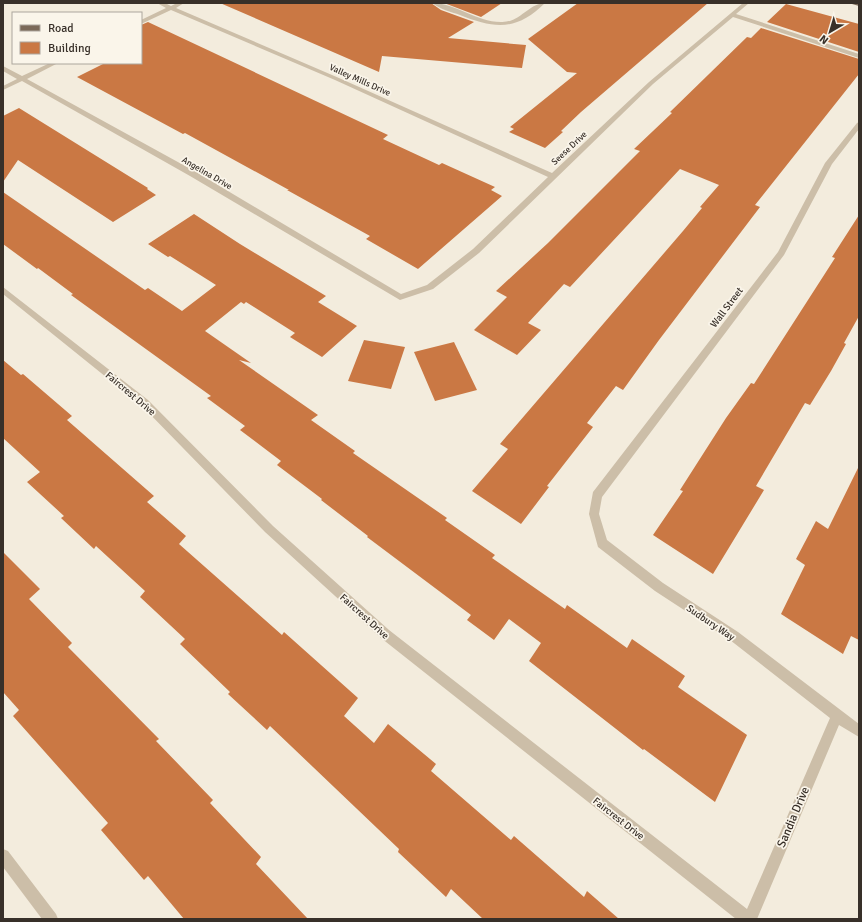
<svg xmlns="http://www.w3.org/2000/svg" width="862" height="922" viewBox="0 0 862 922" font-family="Signika,sans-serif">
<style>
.building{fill:#ca7844}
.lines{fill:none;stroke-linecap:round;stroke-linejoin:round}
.minor{fill:#ccbea8;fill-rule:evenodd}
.major{fill:#7b6959;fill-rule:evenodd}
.labels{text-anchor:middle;stroke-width:3.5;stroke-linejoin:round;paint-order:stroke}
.far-street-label{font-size:9px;fill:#383029;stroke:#faf5ea}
.street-label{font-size:10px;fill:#383029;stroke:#faf5ea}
.near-street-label{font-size:12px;fill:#383029;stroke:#faf5ea}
</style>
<rect width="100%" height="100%" fill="#f3ecdd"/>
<path class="building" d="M 220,3 L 431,3 L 441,10 L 474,22 L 448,38 L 526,45 L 522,68 L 382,56 L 379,72 Z
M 444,3 L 502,3 L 481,17 Z
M 578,3 L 708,3 L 581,112 L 561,131 L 563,132 L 545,148 L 509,132 L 514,129 L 510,127 L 577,73 L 567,72 L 528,39 Z
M 786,4 L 859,24 L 859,52 L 767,22 Z
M 148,22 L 388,135 L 383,139 L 439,165 L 442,163 L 495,187 L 491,190 L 502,196 L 418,269 L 366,239 L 370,236 L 287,190 L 289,190 L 185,133 L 183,134 L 77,77 L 105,63 L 141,63 L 141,25 Z
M 761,28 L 859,59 L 859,74 L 755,205 L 760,207 L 659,340 L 623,390 L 616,386 L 587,423 L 593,427 L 547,486 L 549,487 L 521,524 L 472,491 L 508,449 L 500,444 L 683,231 L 702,208 L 700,207 L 719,185 L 680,169 L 570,287 L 564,284 L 528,323 L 541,330 L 517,355 L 474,330 L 507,297 L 496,291 L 548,243 L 640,151 L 634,149 L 672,113 L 670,112 L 747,37 L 751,38 Z
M 19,108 L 148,188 L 147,189 L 156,195 L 113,222 L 18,160 L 3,182 L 3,116 Z
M 3,192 L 145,290 L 148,288 L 182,311 L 216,285 L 170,256 L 168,257 L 148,244 L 194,214 L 240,244 L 326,296 L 318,302 L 357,326 L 322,357 L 290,337 L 295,333 L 246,302 L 244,304 L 241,302 L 205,331 L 251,363 L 239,360 L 318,415 L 311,420 L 355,451 L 353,453 L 447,518 L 445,520 L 495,555 L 492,558 L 565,609 L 567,605 L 627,648 L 632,639 L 685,676 L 678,687 L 747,735 L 715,802 L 644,749 L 643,750 L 529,661 L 541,643 L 509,619 L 494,640 L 467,620 L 471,615 L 367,537 L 368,536 L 321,500 L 322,499 L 277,465 L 281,461 L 240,430 L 245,426 L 207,398 L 211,396 L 71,295 L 73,294 L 38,268 L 37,269 L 3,244 Z
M 859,215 L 859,316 L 844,343 L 846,344 L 831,371 L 810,405 L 805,403 L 756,486 L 764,490 L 713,574 L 653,535 L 683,491 L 680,490 L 726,418 L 751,383 L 754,384 L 835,258 L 832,257 Z
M 364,340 L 405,347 L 391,389 L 348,381 Z
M 454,342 L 477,390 L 435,401 L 414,352 Z
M 3,360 L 21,375 L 23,374 L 72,416 L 67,420 L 154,496 L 147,502 L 186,536 L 179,544 L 282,635 L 284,632 L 358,698 L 344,716 L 374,743 L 388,724 L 436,764 L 431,771 L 511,840 L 514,836 L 584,897 L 587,891 L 619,919 L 483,919 L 451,889 L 446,897 L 398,852 L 399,849 L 270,726 L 267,730 L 228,694 L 230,692 L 180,644 L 185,639 L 140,597 L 145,591 L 96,546 L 94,549 L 61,518 L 64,516 L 27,482 L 40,472 L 3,438 Z
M 859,466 L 859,640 L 851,636 L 843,654 L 781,614 L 805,565 L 796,559 L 816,521 L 828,529 Z
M 3,552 L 40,589 L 29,599 L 72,643 L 68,647 L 159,739 L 156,741 L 213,800 L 210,803 L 261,857 L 256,864 L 308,919 L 184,919 L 148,876 L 144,880 L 101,830 L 108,823 L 13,716 L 19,710 L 3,692 Z"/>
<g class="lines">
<path class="minor" d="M 157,3 L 165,3 L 171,6 L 177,3 L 184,3 L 176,8 L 339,78 L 552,173 L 649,82 L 743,3 L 749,3 L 736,14 L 859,54 L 859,58 L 733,17 L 653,84 L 479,253 L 433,289 L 400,300 L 190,176 L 22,81 L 3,90 L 3,86 L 17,79 L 3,71 L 3,66 L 22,76 L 50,63 L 58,63 L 27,79 L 196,172 L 401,294 L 427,285 L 473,249 L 548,177 L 335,80 L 171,10 L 141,24 L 141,20 L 166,8 Z
M 432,3 C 456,3 476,22 501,22 C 520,23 529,3 545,3 C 517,31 495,29 460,15 C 451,12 440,9 432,3 Z
M 859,122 L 859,129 L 832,164 L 784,255 L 602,497 L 599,514 L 607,540 L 663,583 L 738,632 L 859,724 L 859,737 L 839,725 L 757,919 L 736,919 L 381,638 L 265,532 L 142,406 L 3,294 L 3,287 L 148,400 L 273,526 L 389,630 L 747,909 L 830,718 L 730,640 L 655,591 L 598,547 L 589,514 L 593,492 L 778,252 L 825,163 L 857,123 Z
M 3,849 L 8,851 L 56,914 L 58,919 L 42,919 L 3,867 Z"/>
<path class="major" d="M 851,3 L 859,3 L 859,6 L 852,4 Z"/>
</g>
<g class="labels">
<g class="far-street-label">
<text transform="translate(360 80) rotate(24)" y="3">Valley Mills Drive</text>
<text transform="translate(569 148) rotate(-43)" y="3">Seese Drive</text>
<text transform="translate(207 173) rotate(30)" y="3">Angelina Drive</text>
</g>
<g class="street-label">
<text transform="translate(726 307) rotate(-53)" y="4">Wall Street</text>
<text transform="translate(131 393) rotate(40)" y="4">Faircrest Drive</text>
<text transform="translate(365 616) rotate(42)" y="4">Faircrest Drive</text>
<text transform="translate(711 622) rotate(34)" y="4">Sudbury Way</text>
<text transform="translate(619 818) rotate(38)" y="4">Faircrest Drive</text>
</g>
<g class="near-street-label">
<text transform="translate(793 817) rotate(-67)" y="4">Sandia Drive</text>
</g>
</g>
<rect width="862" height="922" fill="none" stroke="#383029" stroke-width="8"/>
<rect x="12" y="12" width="130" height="52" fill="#faf5ea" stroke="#aca69d"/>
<rect x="20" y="25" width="20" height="6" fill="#7b6959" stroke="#aca69d"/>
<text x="48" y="32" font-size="12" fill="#383029">Road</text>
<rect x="20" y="42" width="20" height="12" fill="#ca7844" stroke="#aca69d"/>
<text x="48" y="52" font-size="12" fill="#383029">Building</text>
<g transform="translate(830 32) rotate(218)" stroke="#faf5ea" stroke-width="3" paint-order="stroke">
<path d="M0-3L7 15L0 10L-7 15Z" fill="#383029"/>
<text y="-6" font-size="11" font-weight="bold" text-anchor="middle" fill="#383029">N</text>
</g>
</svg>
